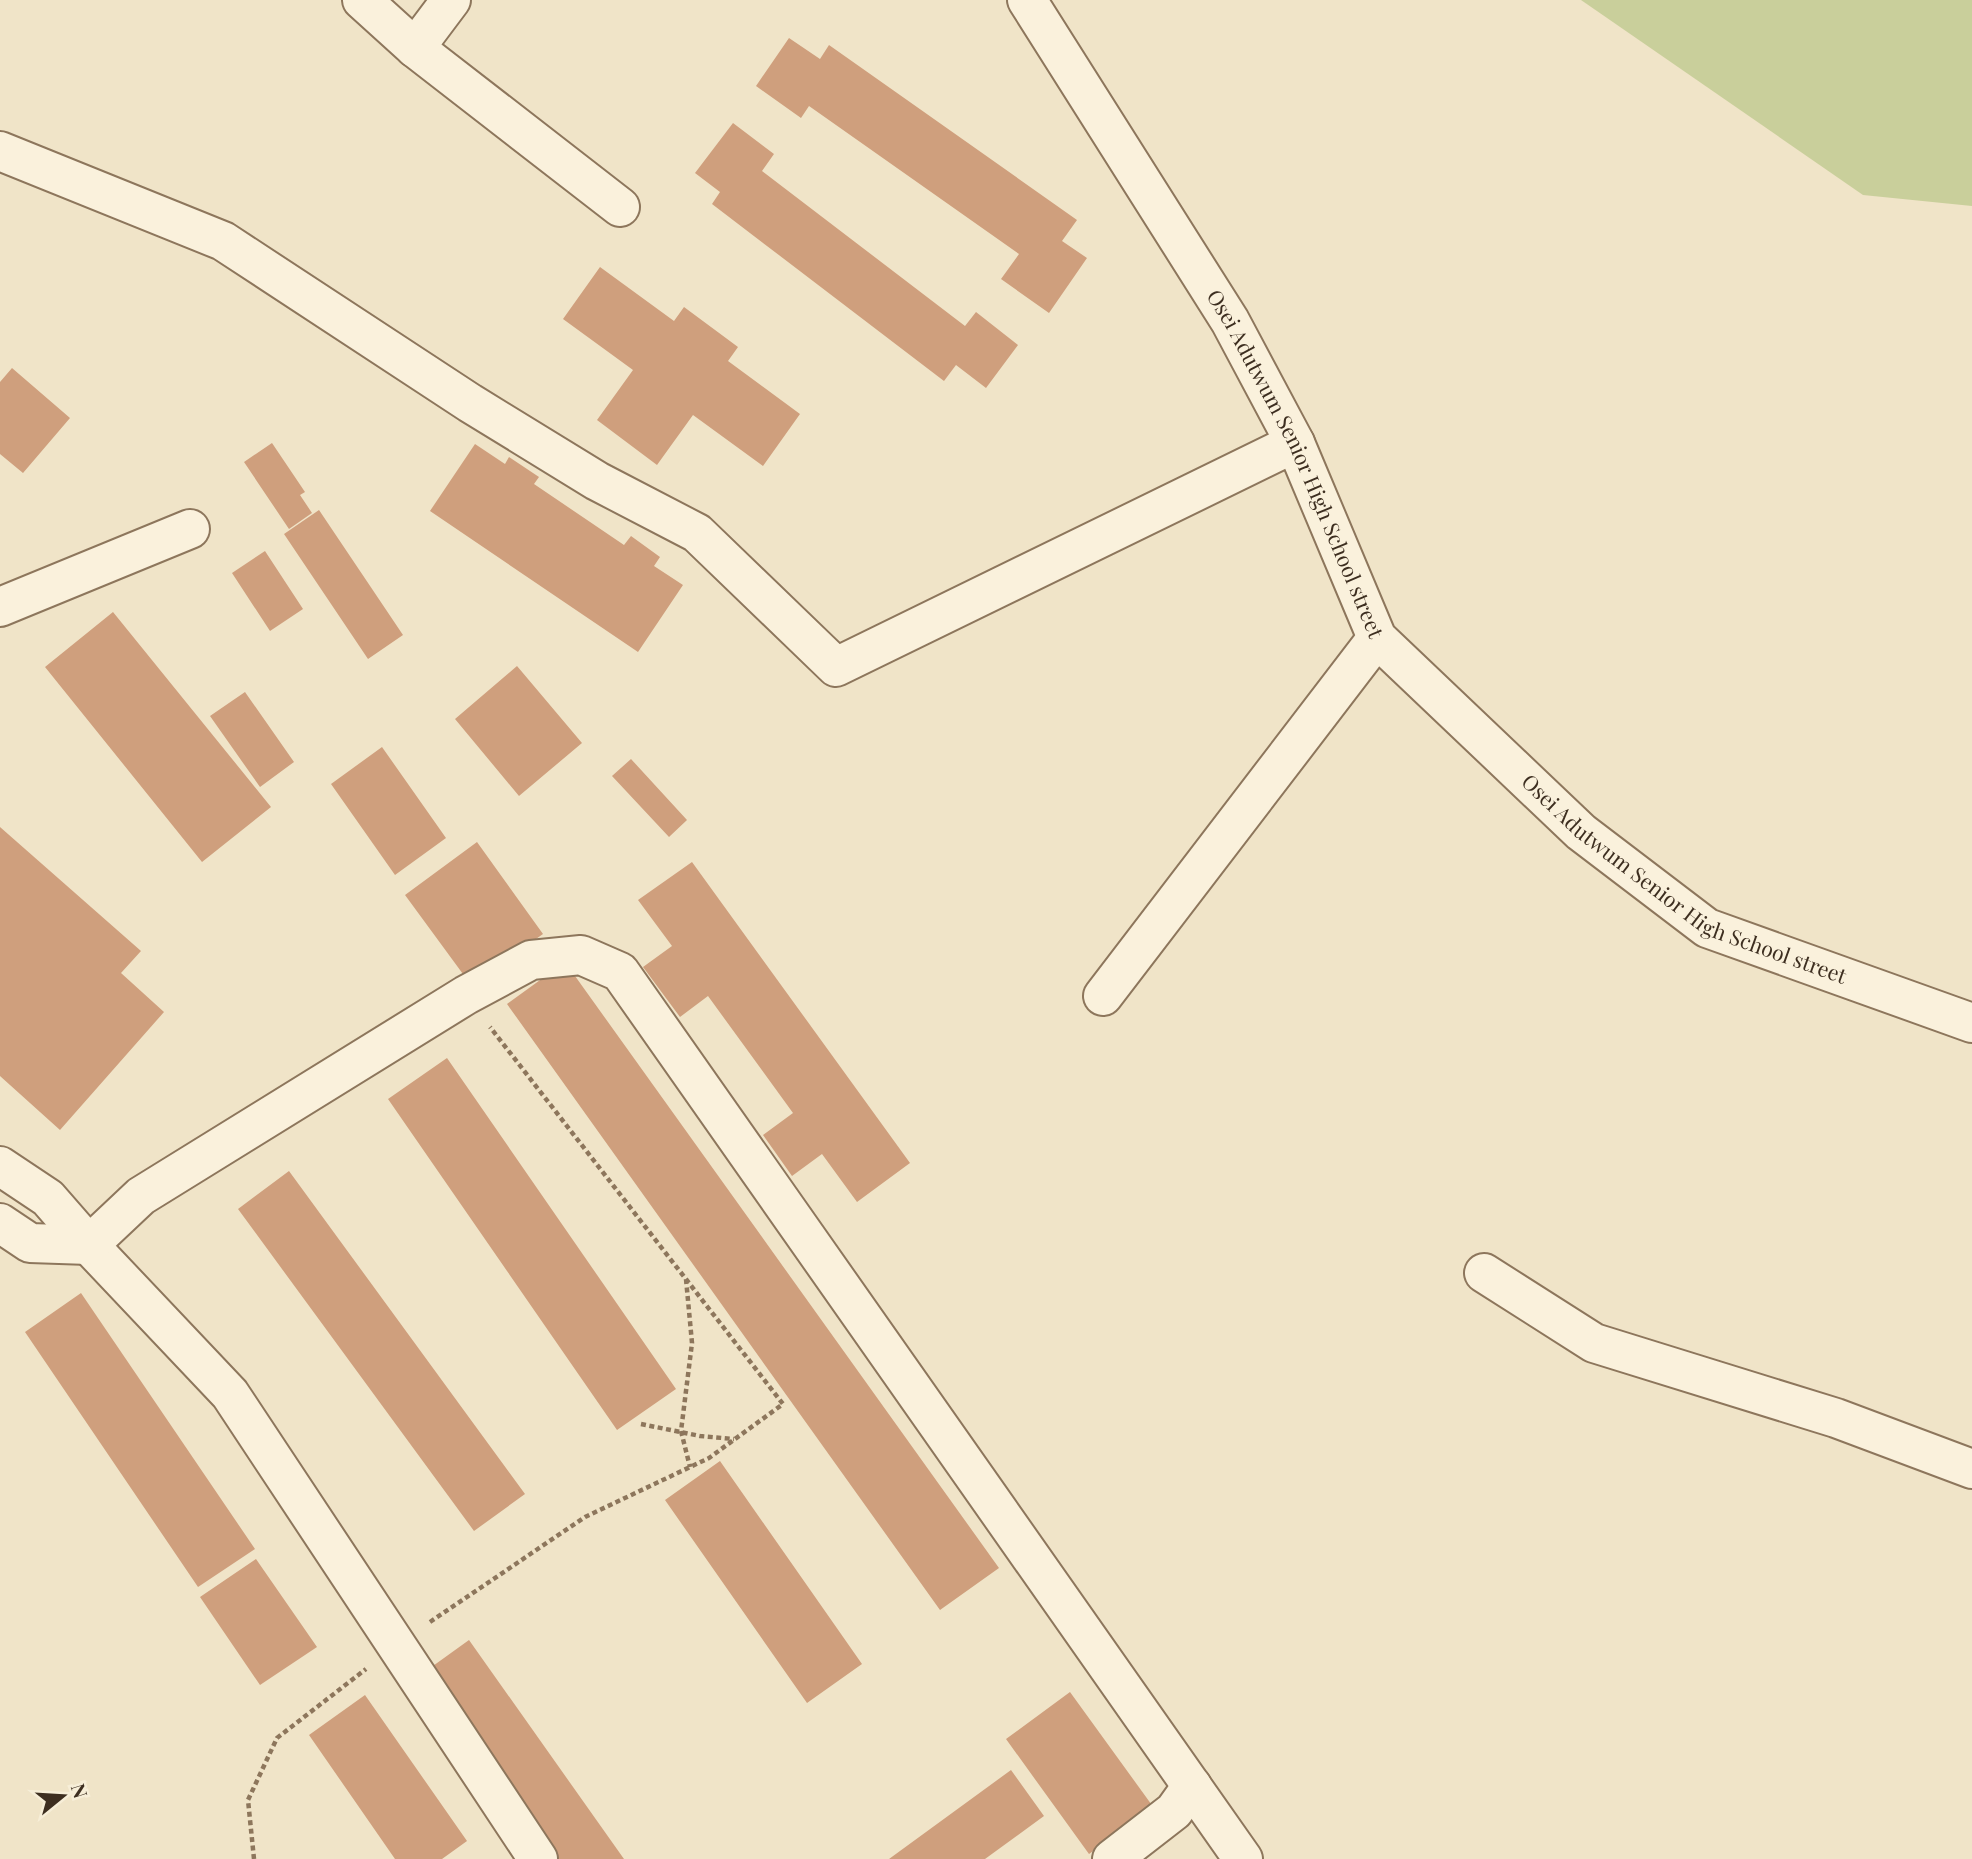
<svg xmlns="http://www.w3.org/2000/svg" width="1972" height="1859" viewBox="0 0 1972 1859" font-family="'Playfair Display',serif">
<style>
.green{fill:#c9cf9b}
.building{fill:#cf9f7d}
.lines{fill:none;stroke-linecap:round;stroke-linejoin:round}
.minor-casing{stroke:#8d765c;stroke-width:42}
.path{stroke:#8d765c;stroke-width:4.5;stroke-dasharray:5 3.5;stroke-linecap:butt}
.minor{stroke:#faf1dc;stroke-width:38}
.labels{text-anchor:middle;stroke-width:7;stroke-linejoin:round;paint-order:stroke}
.street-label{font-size:21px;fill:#3d2e20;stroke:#f7eed8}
</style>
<rect width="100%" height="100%" fill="#f0e4c8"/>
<path class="green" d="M 1581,0 L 1972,0 L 1972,206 L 1863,195 Z"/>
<path class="building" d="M 789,38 L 820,59 L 829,45 L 1077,220 L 1062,241 L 1087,258 L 1049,313 L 1001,279 L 1019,254 L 809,106 L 801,118 L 756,86 Z
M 733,123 L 774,154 L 762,171 L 965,326 L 976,312 L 1018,345 L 986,388 L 956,365 L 944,381 L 712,204 L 720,192 L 695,173 Z
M 600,267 L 674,321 L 684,307 L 738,347 L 728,361 L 800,414 L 763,466 L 693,415 L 657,465 L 597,420 L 633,370 L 563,319 Z
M 12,368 L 70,418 L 23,473 L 0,454 L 0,382 Z
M 272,443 L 305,492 L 300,495 L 312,513 L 289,529 L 244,462 Z
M 475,444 L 505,464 L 509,457 L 539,477 L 534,484 L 624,545 L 631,536 L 660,557 L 654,566 L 683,585 L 638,652 L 430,511 Z
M 319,510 L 403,635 L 368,659 L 284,534 Z
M 265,551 L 303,609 L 270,631 L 232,573 Z
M 113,612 L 271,807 L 202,862 L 45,667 Z
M 517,666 L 582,743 L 519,796 L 455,719 Z
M 245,692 L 294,762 L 260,787 L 210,716 Z
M 382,747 L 446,838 L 395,875 L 331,784 Z
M 631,759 L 687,820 L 669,837 L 612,776 Z
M 0,827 L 141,951 L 121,973 L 164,1012 L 60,1130 L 0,1076 Z
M 477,842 L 543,934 L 471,985 L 405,895 Z
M 692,862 L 910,1163 L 857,1202 L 822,1154 L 792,1176 L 763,1135 L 793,1113 L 708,996 L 680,1017 L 643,967 L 672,946 L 638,900 Z
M 565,962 L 999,1568 L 940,1610 L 507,1004 Z
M 447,1058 L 676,1389 L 617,1430 L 388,1099 Z
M 289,1171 L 525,1494 L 474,1531 L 238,1209 Z
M 81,1293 L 255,1549 L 198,1587 L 25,1332 Z
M 720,1461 L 862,1664 L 807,1703 L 665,1500 Z
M 256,1559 L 317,1647 L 260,1685 L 200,1597 Z
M 469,1640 L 624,1859 L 549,1859 L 419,1676 Z
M 1070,1692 L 1154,1808 L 1089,1854 L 1006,1739 Z
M 365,1695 L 467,1841 L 442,1859 L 395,1859 L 309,1735 Z
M 1011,1770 L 1044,1816 L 985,1859 L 889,1859 Z"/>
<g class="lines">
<g class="minor-casing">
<g id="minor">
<path d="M 362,0 L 415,48 L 620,207"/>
<path id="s1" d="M 1027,0 L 1230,321 L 1295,443 L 1377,638 L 1581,832 L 1707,928 L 1972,1023"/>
<path d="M 415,48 L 451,0"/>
<path d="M 0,151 L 223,241 L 470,403 L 597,481 L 697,533 L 836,667 L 1295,443"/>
<path d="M 0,607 L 190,529"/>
<path d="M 1103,996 L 1377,638"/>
<path d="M 0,1166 L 48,1198 L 89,1245 L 230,1394 L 538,1859"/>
<path d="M 0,1223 L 30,1243 L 89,1245 L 141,1196 L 466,995 L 531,960 L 581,955 L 620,972 L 1243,1859"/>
<path d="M 1484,1273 L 1594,1343 L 1836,1418 L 1972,1469"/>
<path d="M 1112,1859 L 1174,1811 L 1192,1786"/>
</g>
</g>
<path class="path" d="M 686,1279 L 692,1343 L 681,1431 L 690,1467
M 641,1424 L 700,1436 L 734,1439
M 430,1622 L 585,1517 L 709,1458 L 783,1404 L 490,1027
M 254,1859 L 248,1800 L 277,1738 L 366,1669"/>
<use href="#minor" class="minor"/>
</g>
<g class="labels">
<g class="street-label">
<text dy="7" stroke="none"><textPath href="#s1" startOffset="537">Osei Adutwum Senior High School street</textPath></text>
<text dy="7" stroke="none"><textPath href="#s1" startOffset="1125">Osei Adutwum Senior High School street</textPath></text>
</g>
</g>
<g transform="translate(63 1796) rotate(72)" stroke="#f7eed8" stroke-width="5" paint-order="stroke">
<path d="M0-5L12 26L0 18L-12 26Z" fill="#3d2e20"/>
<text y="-10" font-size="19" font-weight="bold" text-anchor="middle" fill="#3d2e20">N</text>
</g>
</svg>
